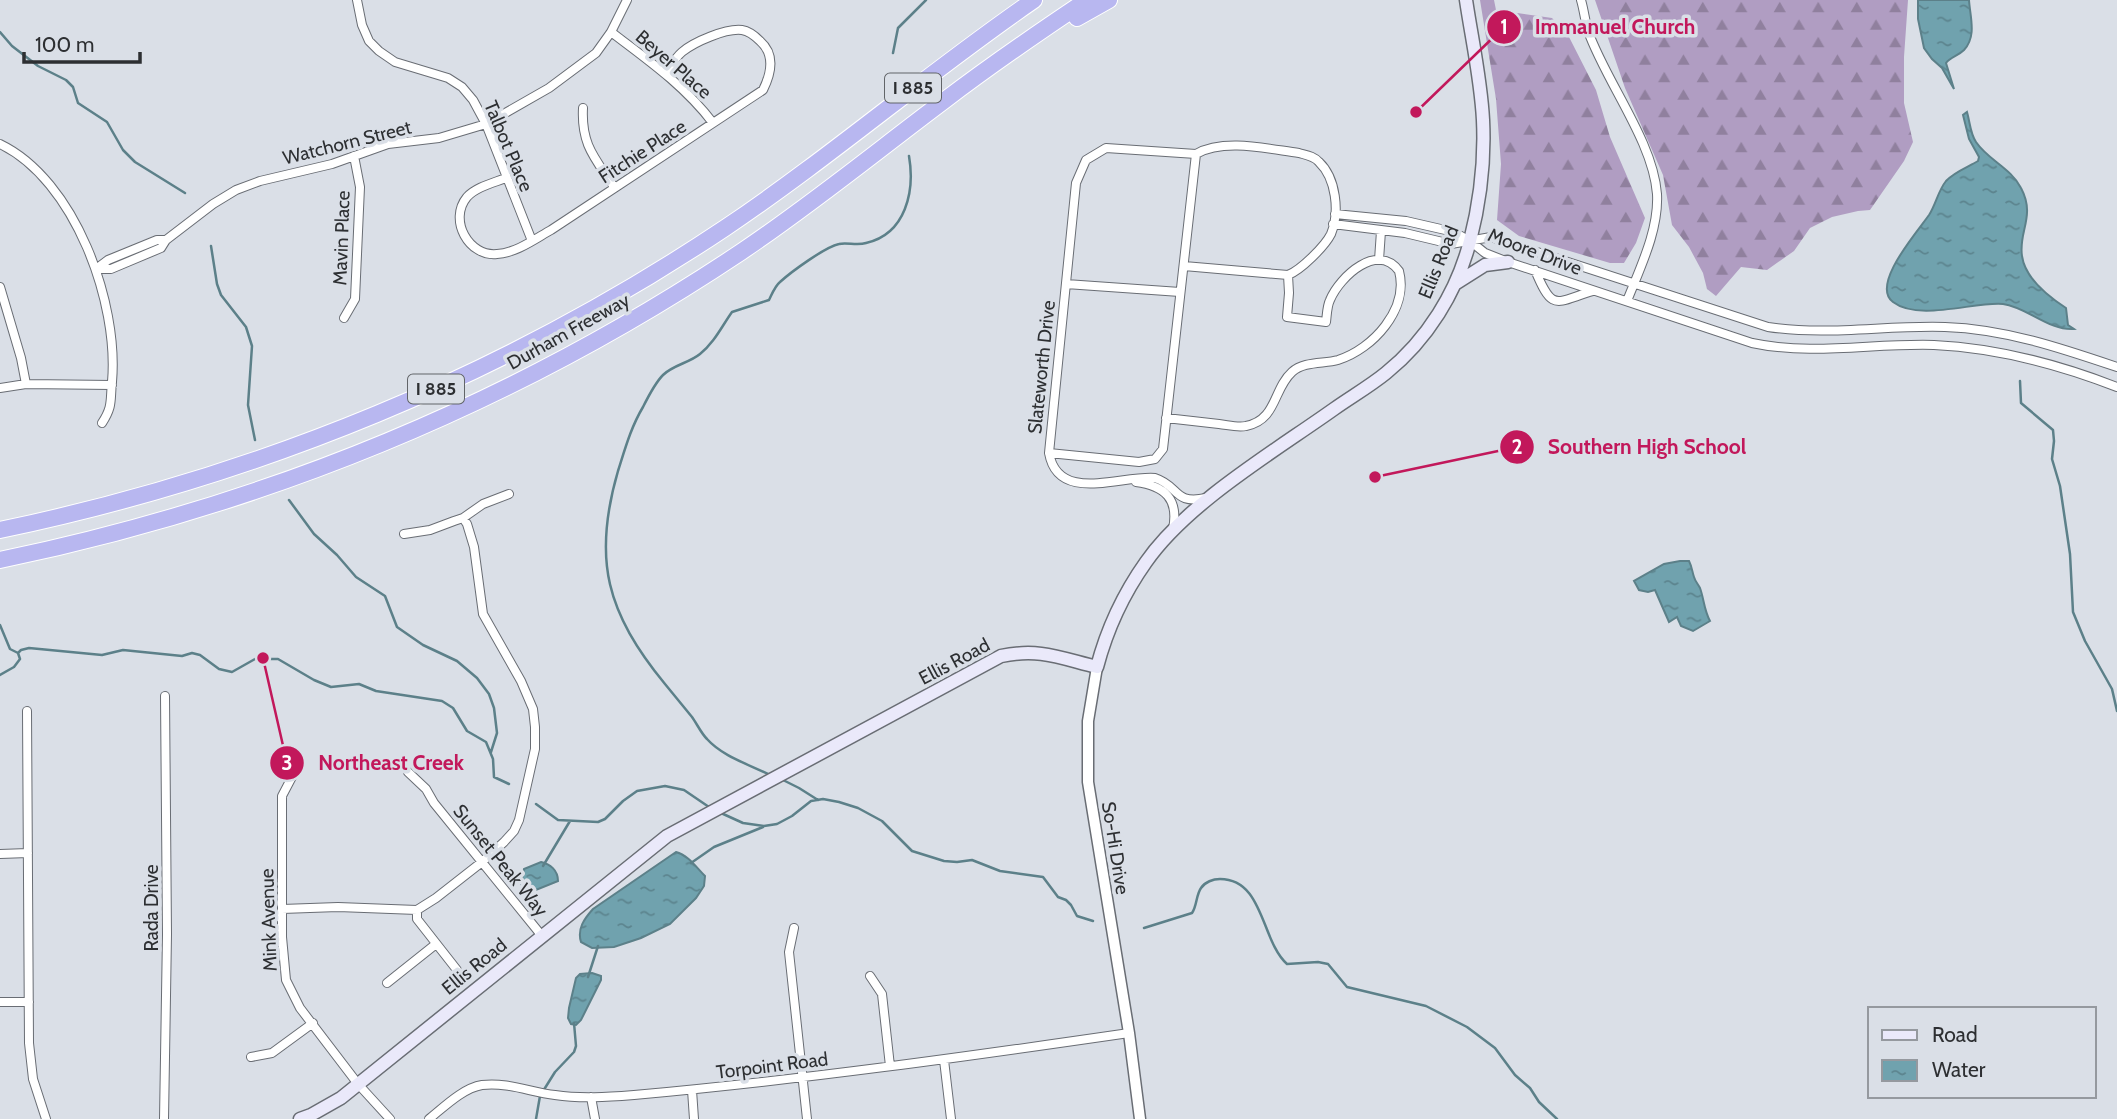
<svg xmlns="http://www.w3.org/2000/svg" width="2117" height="1119" viewBox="0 0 2117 1119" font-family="Cabin,sans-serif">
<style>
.forest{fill:url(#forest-firs)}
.water{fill:url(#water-ripples);stroke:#5c8089;stroke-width:2}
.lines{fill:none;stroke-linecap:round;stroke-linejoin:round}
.stream{stroke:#5c8089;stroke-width:2.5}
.minor-casing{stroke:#696d74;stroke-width:10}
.tertiary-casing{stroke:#696d74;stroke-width:13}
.secondary-casing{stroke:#696d74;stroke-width:15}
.motorway-casing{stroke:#fff;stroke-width:18}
.minor{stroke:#fff;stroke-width:8}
.tertiary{stroke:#fff;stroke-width:10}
.secondary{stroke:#eae9fa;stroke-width:12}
.motorway{stroke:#b8b7f0;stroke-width:16}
.labels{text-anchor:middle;stroke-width:7;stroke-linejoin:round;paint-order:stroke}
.shield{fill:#dadfe7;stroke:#616468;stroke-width:2}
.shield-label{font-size:18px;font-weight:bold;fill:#2d2f32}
.street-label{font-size:19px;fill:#2d2f32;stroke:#dadfe7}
.leader{fill:none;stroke:#c2185b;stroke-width:2.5}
.callout-dot{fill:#c2185b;stroke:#dadfe7;stroke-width:2.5}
.mark-label{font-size:21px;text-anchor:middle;font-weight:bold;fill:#fff}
.callout-label{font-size:21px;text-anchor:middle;font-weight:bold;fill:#c2185b;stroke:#dadfe7;stroke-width:7;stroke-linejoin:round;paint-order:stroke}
</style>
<defs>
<pattern id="forest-firs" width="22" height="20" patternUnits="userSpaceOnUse" patternTransform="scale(1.75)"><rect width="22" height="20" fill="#b09dc2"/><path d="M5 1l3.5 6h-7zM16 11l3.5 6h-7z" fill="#90809e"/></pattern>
<pattern id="water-ripples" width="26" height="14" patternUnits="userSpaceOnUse" patternTransform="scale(1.75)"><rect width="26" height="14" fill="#70a2ae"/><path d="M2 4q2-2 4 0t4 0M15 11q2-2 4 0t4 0" fill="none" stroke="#5c848e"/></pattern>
</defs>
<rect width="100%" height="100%" fill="#dadfe7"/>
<path class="forest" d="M 1480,0 L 1494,0 L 1496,10 L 1552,18 L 1568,35 L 1596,90 L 1610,137 L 1645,218 L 1636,243 L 1624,263 L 1610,263 L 1519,236 L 1497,220 L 1501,164 L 1496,99 Z
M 1595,0 L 1908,0 L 1904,57 L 1904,103 L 1913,142 L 1904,161 L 1870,210 L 1858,211 L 1832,217 L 1810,228 L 1794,251 L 1767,270 L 1741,267 L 1716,296 L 1707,289 L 1703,273 L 1689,247 L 1672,225 L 1663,175 L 1625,88 Z"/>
<path class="water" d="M 1918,0 L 1969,0 C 1970,17 1977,36 1964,50 C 1958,56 1950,57 1946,63 L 1954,89 L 1942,68 L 1932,59 L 1924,48 L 1918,19 Z
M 1967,112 C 1970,122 1970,133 1976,142 C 1988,160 2011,168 2021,188 C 2036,216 2018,232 2022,256 C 2025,278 2049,297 2066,308 L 2068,325 L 2074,329 C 2049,331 2027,307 2003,304 C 1976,301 1919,322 1893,302 C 1870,285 1918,231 1929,215 C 1936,204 1938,191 1946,181 C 1954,172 1968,167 1978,161 L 1979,157 L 1969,139 L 1963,115 Z
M 1680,561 L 1689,561 C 1692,567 1692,571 1694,577 C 1695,581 1698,584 1700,588 C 1704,599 1704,610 1710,621 L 1693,631 L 1681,626 L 1677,617 L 1669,622 L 1655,590 L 1648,592 L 1639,590 L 1634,581 L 1664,564 Z
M 676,852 C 688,855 696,867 705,876 L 704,886 L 696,898 L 670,924 L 641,938 L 614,947 L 592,948 L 581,942 C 577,929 584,919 593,909 Z
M 541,862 C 550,864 558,870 558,881 L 526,894 L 521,884 L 524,869 Z
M 592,973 L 601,976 L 601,980 L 581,1020 L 576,1025 L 571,1024 L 568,1018 L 569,1008 L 576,978 L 580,974 Z"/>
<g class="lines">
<path class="stream" d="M 0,32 L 12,46 L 38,66 L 66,80 L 73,87 L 78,103 L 107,122 L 123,150 L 135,162 L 185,193
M 893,53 L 898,28 L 926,0
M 211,246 L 217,284 L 221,295 L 246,327 L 252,346 L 248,405 L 255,440
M 2020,381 L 2021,403 L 2053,430 L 2054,441 L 2052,459 L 2060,486 L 2070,554 L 2073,612 L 2085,641 L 2112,689 L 2117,711
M 289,500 L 314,534 L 337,555 L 356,577 L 385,596 L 397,627 L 423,645 L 457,661 L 477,678 L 489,694 L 494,708 L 497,733 L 491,752
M 0,625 L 10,649 L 18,653
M 18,653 L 21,650 L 29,648 L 102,655 L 123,650 L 182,656 L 192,653 L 200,655 L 219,669 L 232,672 L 255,659 L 278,659 L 314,680 L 331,687 L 359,684 L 376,691 L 442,701 L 453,708 L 467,731 L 486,742 L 493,759 L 494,777 L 509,784
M 0,675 L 14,667 L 20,659 L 18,653
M 772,776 C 751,765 723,757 707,739 C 701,733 697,724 692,717 C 683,706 674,695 665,684 C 607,613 592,560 618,471 C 625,449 631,427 643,407 C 648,397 655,383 663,375 C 673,365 689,363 700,354 C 714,343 722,326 732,312 L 769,300 C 772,294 775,286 780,282 C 791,272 825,247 839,244 C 847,242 857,246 866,243 C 906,234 915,191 909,156
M 781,779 L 799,788 L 818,800
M 536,804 L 558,820 L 598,822 L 605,819 L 623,801 L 637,791 L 665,786 L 684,790 L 709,807
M 721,813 L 743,823 L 764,826 L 777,824 L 792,816 L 811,801 L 823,799 L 839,802 L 858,808 L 882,821 L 912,851 L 944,861 L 957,862 L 972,860 L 1000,871 L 1043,877 L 1058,897 L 1066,900 L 1071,905 L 1077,916 L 1093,921
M 691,863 L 714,847 L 763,827
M 543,866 L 570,821
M 1144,928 L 1192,913 C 1197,906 1196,895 1201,888 C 1205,882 1213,879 1220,879 C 1264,879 1261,941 1287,964 L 1318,962 L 1328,964 L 1347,987 L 1426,1006 L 1467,1027 L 1495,1048 L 1515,1075 L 1530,1088 L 1539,1102 L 1557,1119
M 588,977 L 598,946
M 536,1119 L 540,1096 L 555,1072 L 574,1052 L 576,1046 L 574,1023"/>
<g class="minor-casing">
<path id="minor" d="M 357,0 L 362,25 L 369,41 L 379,51 L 395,62 L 448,78 L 462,87 L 473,100 L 486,124 L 532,241
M 1581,0 C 1584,10 1585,21 1588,31 C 1606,82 1653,141 1657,194 C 1659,230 1640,268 1627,301
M 611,32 C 648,60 685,86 713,123
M 583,108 C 581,145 595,158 614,187
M 0,144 C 75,180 119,303 112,382 C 110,401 113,406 102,423
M 1196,154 L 1106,148 L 1086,160 L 1076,183 L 1049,453 C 1058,504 1121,475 1155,478 C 1180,486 1173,505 1206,498
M 506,178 C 493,183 476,187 467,197 C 448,220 469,257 497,254 C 516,253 535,239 551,230 L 763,90 C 771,74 776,55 760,41 C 755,36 749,31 742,30 C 726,28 694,42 682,52 C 675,58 670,67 665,74
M 1335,214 L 1406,221 L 1454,232 L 1470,241 L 1485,253 L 1508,262 L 1752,343 C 1813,356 1873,343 1934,345 C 1998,348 2058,364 2117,387
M 1333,224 L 1405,233 L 1451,244 L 1491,237 L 1768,327 C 1827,336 1886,325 1945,327 C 2005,329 2061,348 2117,367
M 1379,260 L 1381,231
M 1184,266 L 1288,275 C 1301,270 1325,246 1331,234 C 1340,212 1336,178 1319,162 C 1314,156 1306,155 1299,153 C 1268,149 1224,138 1196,154
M 96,269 L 111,269 L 161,248 L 166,240 L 213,204 L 236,190 L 260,181 L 332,164 L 388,144 L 439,138 L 486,124 L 549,88 L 596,53 L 611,32 L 627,0
M 96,269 L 108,260 L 157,240 L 166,240
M 1535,270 C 1553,313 1555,302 1593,291
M 1066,284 L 1180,292
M 0,287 L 21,358 L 26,384
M 344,318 L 355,299 L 360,187 L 354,156
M 0,388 L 26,384 L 112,385
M 1166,418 C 1184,420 1202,422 1219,424 C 1228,425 1238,428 1246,426 C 1277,420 1273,389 1292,372 C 1304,361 1324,364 1338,360 C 1373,349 1409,309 1399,271 C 1378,242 1340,276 1330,300 C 1327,306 1327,314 1326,322 L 1287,317 L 1289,293 L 1288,275
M 1049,453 L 1139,462 L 1155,459 L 1163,449 L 1196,154
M 1136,482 C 1165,486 1179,499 1173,529
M 404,534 L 430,530 L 454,521 L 463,518 L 483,504 L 509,494
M 27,711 L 29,1043 L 33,1079 L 46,1119
M 408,772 L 426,789 L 434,803 L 542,936
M 292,777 L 282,796 L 282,937 L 286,980 L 300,1008 L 358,1084 L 390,1119
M 0,854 L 28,853
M 282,909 L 338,907 L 417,910 L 436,898 L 482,862 L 504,842 L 514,831 L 519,820 L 535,749 L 535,727 L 533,709 L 521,681 L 483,614 L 474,547 L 467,524 L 463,518
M 417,910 L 417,919 L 457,970
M 794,928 L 789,952 L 807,1119
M 870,976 L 882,994 L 890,1066
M 387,983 L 436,944
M 0,1002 L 29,1002
M 251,1057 L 272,1053 L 313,1023
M 944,1060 L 951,1119
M 692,1090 L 694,1119
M 591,1097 L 595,1119
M 164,1119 L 167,934 L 165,696
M 429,1119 C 444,1107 463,1088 482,1085 C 508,1082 530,1092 555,1095 C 581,1099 608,1097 634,1095 C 800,1080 964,1057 1129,1033"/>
</g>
<g class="tertiary-casing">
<path id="tertiary" d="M 1097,667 L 1088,721 L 1088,782 L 1129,1033 L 1140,1119"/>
</g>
<g class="secondary-casing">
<path id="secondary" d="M 1455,284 L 1485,265 L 1508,262
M 300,1119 L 311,1115 L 341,1098 L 667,836 L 1001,656 C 1040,648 1060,658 1097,667 C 1107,629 1124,593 1146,562 C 1187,503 1275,451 1334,409 C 1351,397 1370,386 1386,373 C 1427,340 1457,292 1470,241 C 1480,202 1485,160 1483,120 C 1481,80 1472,40 1466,0"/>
</g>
<g class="motorway-casing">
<path id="motorway" d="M 1077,18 L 1109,0
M 0,530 C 259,476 505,375 725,228 C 832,156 929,72 1034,0
M 0,560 C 265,505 515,403 741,252 C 811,205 877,151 945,100 C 991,65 1039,32 1087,0"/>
</g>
<use href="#minor" class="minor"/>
<use href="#tertiary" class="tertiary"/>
<use href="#secondary" class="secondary"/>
<use href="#motorway" class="motorway"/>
</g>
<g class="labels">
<g class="shield">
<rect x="885" y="73.5" width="56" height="29" rx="5"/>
<rect x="408" y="374.5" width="56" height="29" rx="5"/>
</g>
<g class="shield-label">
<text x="913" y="94">I 885</text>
<text x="436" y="395">I 885</text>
</g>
<g class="street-label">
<text transform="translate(674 64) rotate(41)" y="7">Beyer Place</text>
<text transform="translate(347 142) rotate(-14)" y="7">Watchorn Street</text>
<text transform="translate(509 146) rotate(67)" y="7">Talbot Place</text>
<text transform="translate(642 151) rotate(-33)" y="7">Fitchie Place</text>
<text transform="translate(341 238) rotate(-88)" y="7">Mavin Place</text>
<text transform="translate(1535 251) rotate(21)" y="7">Moore Drive</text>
<text transform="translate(1438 262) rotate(-68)" y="7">Ellis Road</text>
<text transform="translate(568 331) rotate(-29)" y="7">Durham Freeway</text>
<text transform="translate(1041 367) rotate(-84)" y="7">Slateworth Drive</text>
<text transform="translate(954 661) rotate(-28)" y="7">Ellis Road</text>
<text transform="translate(1116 848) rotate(81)" y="7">So-Hi Drive</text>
<text transform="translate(501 860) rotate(51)" y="7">Sunset Peak Way</text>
<text transform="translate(151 908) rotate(-90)" y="7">Rada Drive</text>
<text transform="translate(268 920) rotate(-92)" y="7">Mink Avenue</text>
<text transform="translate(474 966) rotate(-39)" y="7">Ellis Road</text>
<text transform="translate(772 1065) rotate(-7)" y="7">Torpoint Road</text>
</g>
</g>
<path class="leader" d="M1416 112L1504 27M1375 477L1517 447M263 658L287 763"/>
<g class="callout-dot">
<circle cx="1416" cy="112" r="7"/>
<circle cx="1375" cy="477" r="7"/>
<circle cx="263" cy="658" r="7"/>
<circle cx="1504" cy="27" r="18"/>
<circle cx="1517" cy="447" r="18"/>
<circle cx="287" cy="763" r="18"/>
</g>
<g class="mark-label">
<text x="1504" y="34">1</text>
<text x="1517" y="454">2</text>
<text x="287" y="770">3</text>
</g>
<g class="callout-label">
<text x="1615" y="34">Immanuel Church</text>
<text x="1647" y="454">Southern High School</text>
<text x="391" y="770">Northeast Creek</text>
</g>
<rect x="1868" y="1007" width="228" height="91" fill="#dadfe7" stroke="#95999f" stroke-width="2"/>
<rect x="1882" y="1030" width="35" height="10" fill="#eae9fa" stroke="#95999f" stroke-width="2"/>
<text x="1932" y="1042" font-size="21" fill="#2d2f32">Road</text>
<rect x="1882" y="1060" width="35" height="21" fill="url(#water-ripples)" stroke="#95999f" stroke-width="2"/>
<text x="1932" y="1077" font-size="21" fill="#2d2f32">Water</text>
<path d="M24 52v10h116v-10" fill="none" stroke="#2d2f32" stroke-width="3.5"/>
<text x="35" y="52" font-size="21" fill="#2d2f32" stroke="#dadfe7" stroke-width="5" paint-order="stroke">100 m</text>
</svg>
